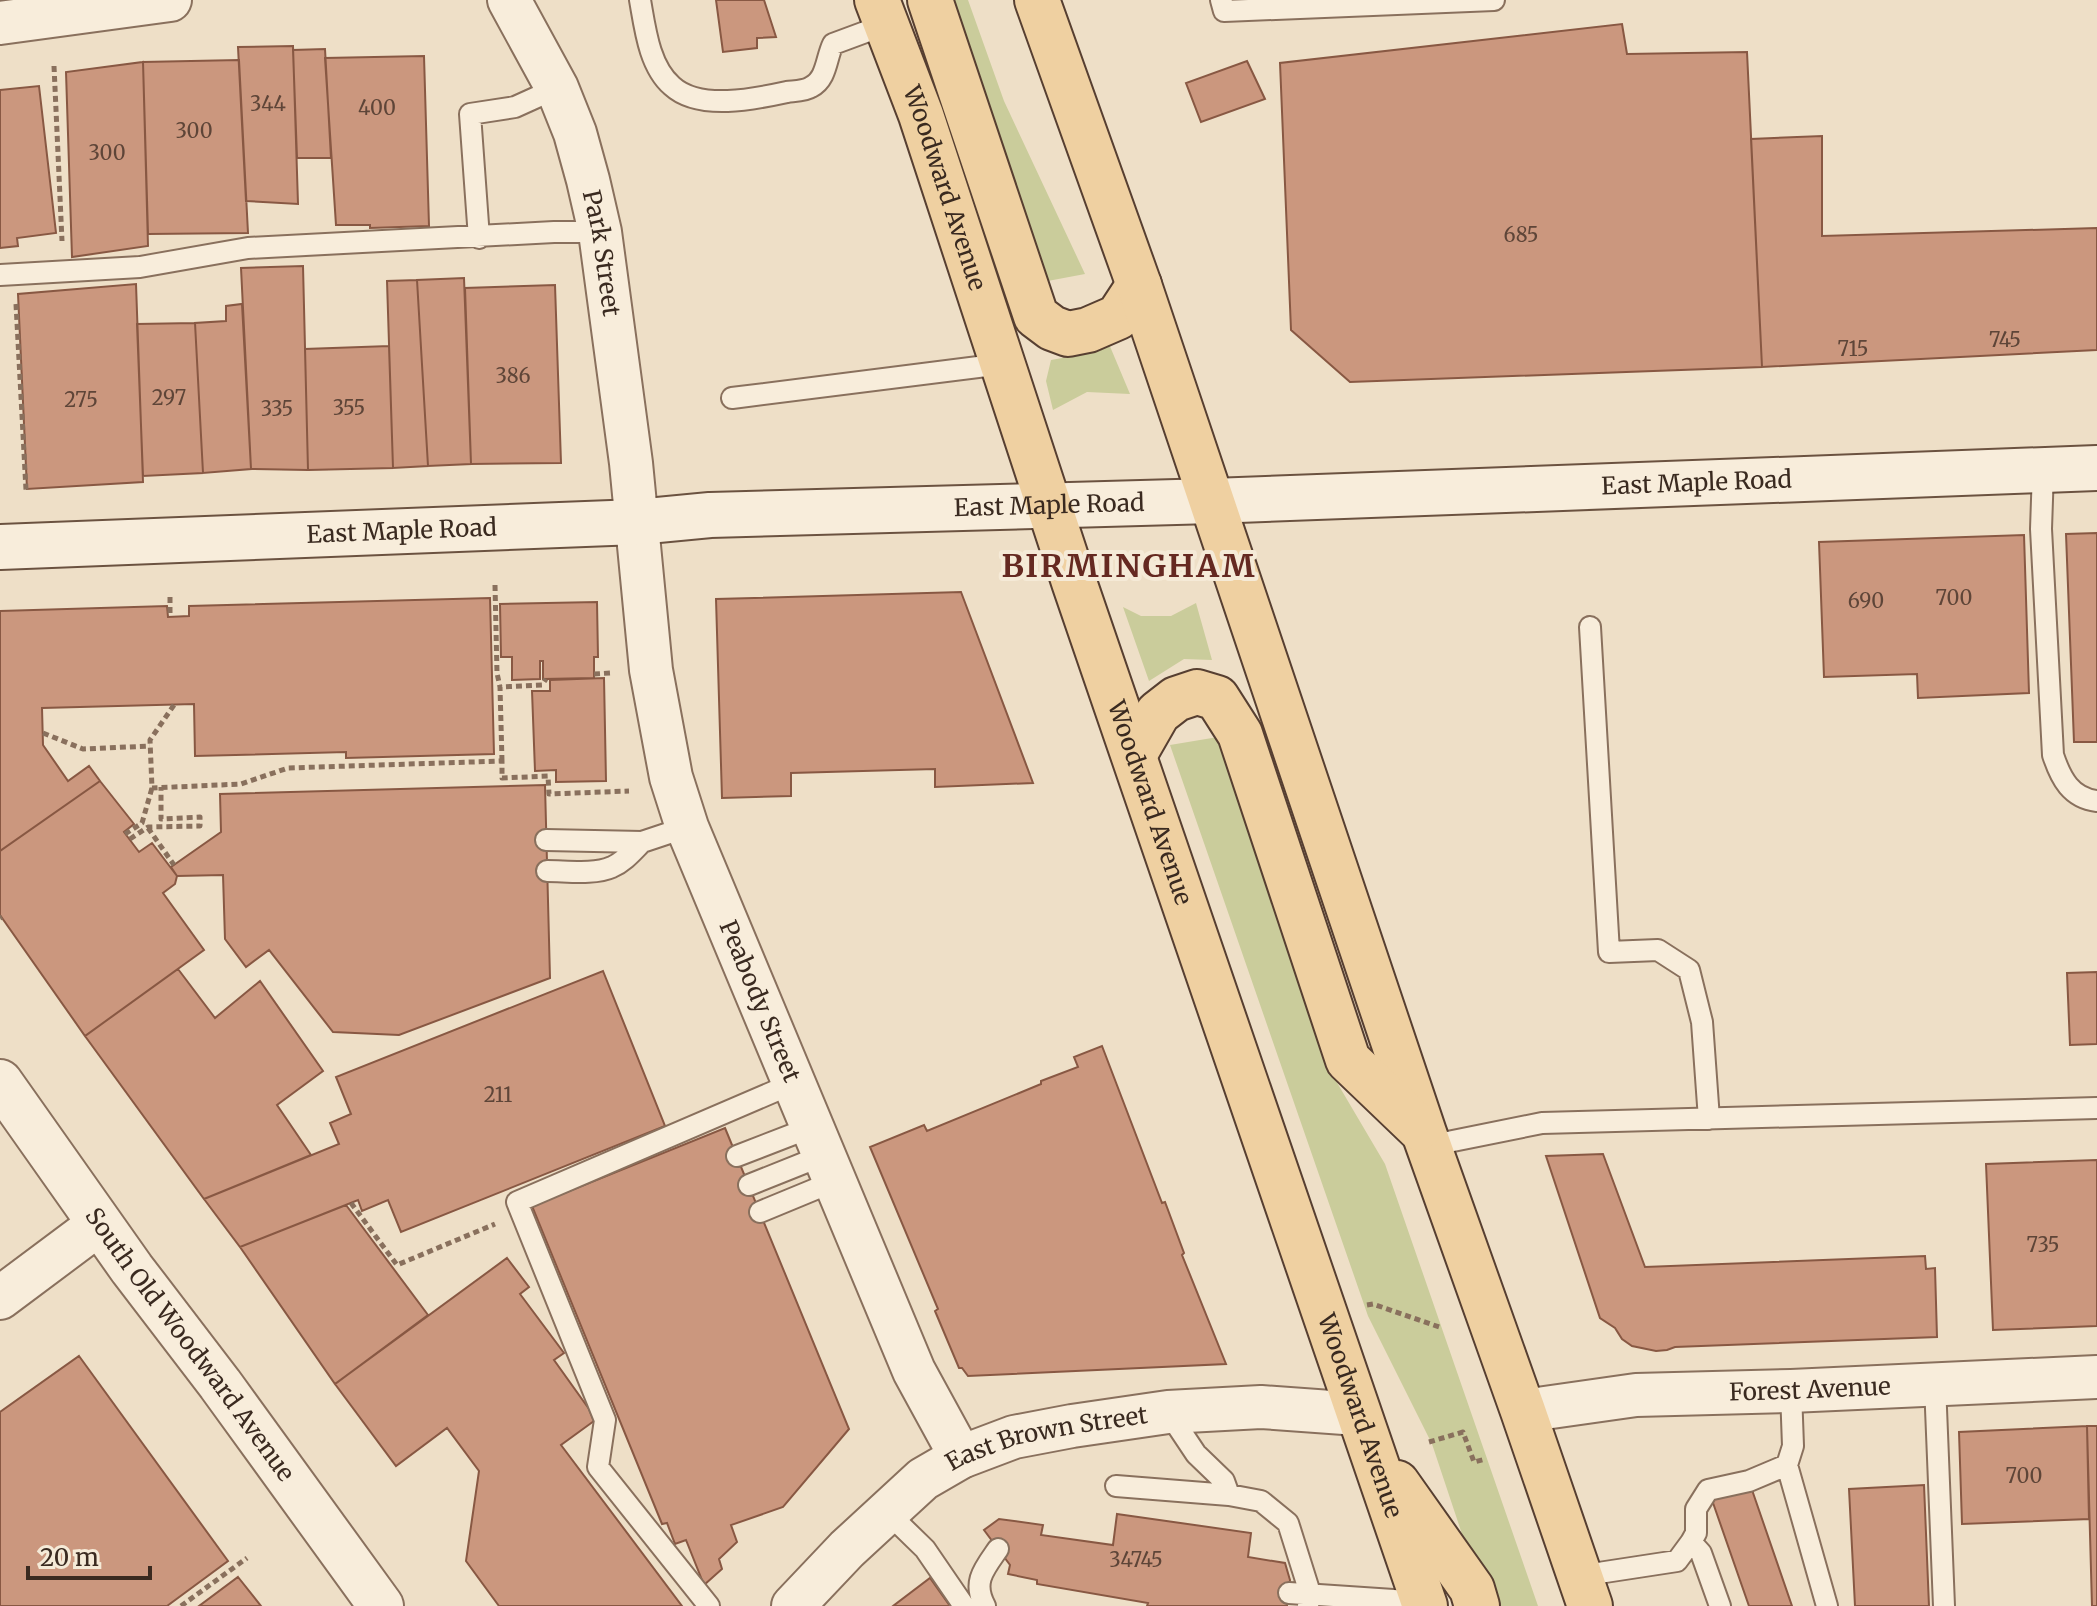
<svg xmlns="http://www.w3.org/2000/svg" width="2097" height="1606" viewBox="0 0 2097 1606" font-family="Merriweather,serif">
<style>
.green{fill:#cacc9b}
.building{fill:#cb977e;stroke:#885843;stroke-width:2}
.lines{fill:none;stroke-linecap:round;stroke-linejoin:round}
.service-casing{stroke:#89705d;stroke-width:24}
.minor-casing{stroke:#89705d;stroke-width:46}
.tertiary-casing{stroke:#89705d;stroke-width:48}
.secondary-casing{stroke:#6b5240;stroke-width:48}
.primary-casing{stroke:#573f31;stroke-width:48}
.path{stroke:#89705d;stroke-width:5;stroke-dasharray:6 4;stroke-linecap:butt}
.service{stroke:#f8eddb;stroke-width:20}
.minor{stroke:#f8eddb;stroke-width:42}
.tertiary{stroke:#f8eddb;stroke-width:44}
.secondary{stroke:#f8eddb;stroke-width:44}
.primary{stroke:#efd0a1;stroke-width:44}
.labels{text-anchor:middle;stroke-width:8;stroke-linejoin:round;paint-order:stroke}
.number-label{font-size:20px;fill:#5e4538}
.street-label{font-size:24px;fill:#3a2a20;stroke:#f5ead7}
.district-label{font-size:32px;font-weight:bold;letter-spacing:2px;fill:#652921;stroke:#f5ead7}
</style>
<rect width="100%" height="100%" fill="#eedfc7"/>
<path class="green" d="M 944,0 L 968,0 L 1004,101 L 1085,274 L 1037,283 Z
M 1109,344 L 1130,394 L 1087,392 L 1053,410 L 1046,381 L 1051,360 L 1079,355 Z
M 1196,603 L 1212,660 L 1184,659 L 1149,681 L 1123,607 L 1141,616 L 1171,616 Z
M 1218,737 L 1329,1069 L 1385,1164 L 1538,1606 L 1486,1606 L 1432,1444 L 1368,1316 L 1170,745 Z"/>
<path class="building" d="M 716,0 L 764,0 L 776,37 L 757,38 L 757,48 L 723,52 Z
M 1622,24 L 1627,54 L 1747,52 L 1762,367 L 1350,382 L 1291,330 L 1280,63 Z
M 293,46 L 298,204 L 246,201 L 238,47 Z
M 325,49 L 331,158 L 297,158 L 293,50 Z
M 424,56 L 429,226 L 370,228 L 370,225 L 336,225 L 325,58 Z
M 239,60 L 248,233 L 148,234 L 143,62 Z
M 1247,61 L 1265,99 L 1201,122 L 1186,83 Z
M 143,62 L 148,246 L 72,257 L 66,72 Z
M 39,86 L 56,233 L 17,238 L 18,246 L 0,248 L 0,90 Z
M 1822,136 L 1822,236 L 2097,228 L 2097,350 L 1762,367 L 1751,139 Z
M 303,266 L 308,470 L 251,469 L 241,268 Z
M 464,278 L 471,464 L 428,466 L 417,280 Z
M 417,280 L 428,466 L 393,468 L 387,281 Z
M 136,284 L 143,482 L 27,489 L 18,294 Z
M 555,285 L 561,463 L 471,464 L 465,288 Z
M 242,304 L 251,469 L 203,473 L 195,323 L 226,321 L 226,306 Z
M 195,323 L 203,473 L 143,476 L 137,324 Z
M 389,346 L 393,468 L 308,470 L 305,349 Z
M 2097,533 L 2097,742 L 2074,742 L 2066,534 Z
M 2024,535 L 2029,693 L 1918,698 L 1917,674 L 1824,677 L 1819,542 Z
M 961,592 L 1033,783 L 935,787 L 935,769 L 791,773 L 791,796 L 722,798 L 716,599 Z
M 490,598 L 494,754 L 346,758 L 346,752 L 195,756 L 194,704 L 42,708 L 43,745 L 68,781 L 89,766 L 100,781 L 0,851 L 0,611 L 167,606 L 168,617 L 189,616 L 189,606 Z
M 597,602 L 598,657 L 594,657 L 594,678 L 543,679 L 543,661 L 540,661 L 540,679 L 512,680 L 512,657 L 501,657 L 500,604 Z
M 604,678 L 606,781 L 556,782 L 556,770 L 535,771 L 532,691 L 550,691 L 550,680 Z
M 100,781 L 134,824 L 124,832 L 139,852 L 152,843 L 177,876 L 175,884 L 163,893 L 204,950 L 85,1036 L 0,915 L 0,851 Z
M 545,785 L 550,978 L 399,1035 L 333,1032 L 269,950 L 246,967 L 225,939 L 223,875 L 177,876 L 171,867 L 221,832 L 220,794 Z
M 178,969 L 215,1018 L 260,981 L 323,1071 L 277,1105 L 311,1155 L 204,1199 L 85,1036 Z
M 603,971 L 665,1126 L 401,1232 L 388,1200 L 362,1211 L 358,1200 L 240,1247 L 204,1199 L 339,1144 L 330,1123 L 351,1114 L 336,1077 Z
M 2097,972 L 2097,1044 L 2070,1045 L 2067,973 Z
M 1102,1046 L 1162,1203 L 1165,1202 L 1184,1253 L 1182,1255 L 1226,1364 L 968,1376 L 962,1368 L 959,1368 L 935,1311 L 938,1309 L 870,1147 L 924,1125 L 927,1131 L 1041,1084 L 1041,1081 L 1078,1067 L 1074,1057 Z
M 725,1128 L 849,1429 L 783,1507 L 731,1525 L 737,1542 L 719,1559 L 722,1569 L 704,1585 L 686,1540 L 675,1544 L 667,1523 L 662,1524 L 532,1206 Z
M 1603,1154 L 1645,1267 L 1925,1256 L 1926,1269 L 1935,1268 L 1937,1337 L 1675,1347 L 1667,1350 L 1656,1351 L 1632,1346 L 1622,1339 L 1615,1328 L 1600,1318 L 1546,1156 Z
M 2097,1160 L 2097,1326 L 1993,1330 L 1986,1164 Z
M 346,1205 L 428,1315 L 335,1384 L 240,1247 Z
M 507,1258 L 529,1287 L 520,1294 L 564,1353 L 554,1360 L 589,1409 L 594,1421 L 561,1445 L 682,1606 L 499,1606 L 466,1561 L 479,1471 L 447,1428 L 396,1466 L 335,1384 Z
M 79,1356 L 228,1561 L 167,1606 L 0,1606 L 0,1412 Z
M 2087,1426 L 2089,1519 L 1962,1524 L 1959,1432 Z
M 2087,1426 L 2097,1426 L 2097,1606 L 2092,1606 Z
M 1924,1485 L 1929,1606 L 1855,1606 L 1849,1489 Z
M 1751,1487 L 1792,1606 L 1749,1606 L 1712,1500 Z
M 1117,1514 L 1251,1533 L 1248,1557 L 1285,1563 L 1290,1580 L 1287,1606 L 1147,1606 L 1148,1603 L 1037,1584 L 1037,1580 L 1008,1574 L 1010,1565 L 984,1530 L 999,1519 L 1043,1525 L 1041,1535 L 1113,1545 Z
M 238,1577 L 261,1606 L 199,1606 Z
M 930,1578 L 950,1606 L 893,1606 Z"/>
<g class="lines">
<g class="service-casing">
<path id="service" d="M 640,0 C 645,28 649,66 672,86 C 699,111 755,99 787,92 C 794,91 805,91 811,87 C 827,79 826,58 833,44 L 887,24
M 1221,0 L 1224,11 L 1494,0
M 479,238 L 470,114 L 515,107 L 557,88
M 0,275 L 140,267 L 248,248 L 554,232 L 600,232
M 732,398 L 1002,364
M 2043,470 L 2041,529 L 2053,755 C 2061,779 2071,798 2097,801
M 1590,627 L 1609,952 L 1658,950 L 1689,970 L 1702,1022 L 1709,1119
M 546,840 L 642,842 L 687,827
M 547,871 C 567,871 594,875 612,867 C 624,862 633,851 642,842
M 1428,1146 L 1542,1123 L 2097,1108
M 737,1156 L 812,1127
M 749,1185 L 824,1155
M 760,1212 L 835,1181
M 1935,1384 L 1944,1606
M 1168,1412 L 1196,1454 L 1224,1481 L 1229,1495
M 1787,1465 L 1827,1606
M 1116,1486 L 1229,1495 L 1261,1501 L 1288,1523 L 1310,1593 L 1308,1606
M 887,1512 L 925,1549 L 964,1606
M 1579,1576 L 1677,1561 L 1691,1542
M 1289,1593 L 1423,1602
M 709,1606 L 598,1467 L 605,1420 L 517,1202 L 794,1083
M 985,1606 C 972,1582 984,1569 998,1549
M 1720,1606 L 1701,1553 L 1691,1542 L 1696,1533 L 1696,1509 L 1708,1490 L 1749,1481 L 1787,1465 L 1793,1446 L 1791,1391"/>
</g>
<g class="minor-casing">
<g id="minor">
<path id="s1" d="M 509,0 L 557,88 L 575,133 L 588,180 L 600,232 L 631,463 L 651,670 L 671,777 L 687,827 L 914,1371 L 961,1457"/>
<path d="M 0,23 L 170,0"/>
<path d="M 0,1298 L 99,1224"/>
<path id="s2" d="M 1523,1411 L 1636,1395 L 1791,1391 L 2097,1377"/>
<path id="s3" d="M 793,1606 L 847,1549 L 923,1479 L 961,1457 L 1014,1437 L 1072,1426 L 1168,1412 L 1261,1407 L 1358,1414"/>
</g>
</g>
<g class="tertiary-casing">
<g id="tertiary">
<path id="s4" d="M 0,1082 L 132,1269 L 220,1384 L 381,1606"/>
</g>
</g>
<g class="secondary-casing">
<g id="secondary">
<path id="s5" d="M 0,547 L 637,522 L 710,515 L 1212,501 L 2097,468"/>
</g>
</g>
<g class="primary-casing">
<g id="primary">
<path id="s6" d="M 877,0 L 921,115 L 1074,582 L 1425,1606"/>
<path d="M 930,0 L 1036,316 L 1052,328 L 1068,334 L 1088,330 L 1118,317 L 1139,285"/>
<path d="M 1037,0 L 1139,285 L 1424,1133 L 1523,1411 L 1590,1606"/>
<path d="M 1134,755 L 1158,713 L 1176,699 L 1197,692 L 1217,698 L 1240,734 L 1348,1060 L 1419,1128"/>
<path d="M 1397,1483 L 1472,1589 L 1477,1606"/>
</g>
</g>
<path class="path" d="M 54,66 L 62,241
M 16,304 L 26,490
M 495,585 L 497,673 L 500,687
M 170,597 L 170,616
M 594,674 L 610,673
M 174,705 L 150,740 L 152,788 L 241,784 L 288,768 L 502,761 L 502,778 L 548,776 L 549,794 L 629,791
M 43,733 L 83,749 L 150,746
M 502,761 L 500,687 L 542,685 L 546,679
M 148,828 L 174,865
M 125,834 L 142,823 L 152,788
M 130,839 L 148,827 L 200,826 L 200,817 L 161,819 L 161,787
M 0,918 L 2,917
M 351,1203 L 397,1265 L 495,1224
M 1367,1305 L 1373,1304 L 1442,1328
M 1429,1442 L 1463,1432 L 1474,1462 L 1486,1459
M 181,1606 L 247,1558"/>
<use href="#service" class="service"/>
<use href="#minor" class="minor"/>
<use href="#tertiary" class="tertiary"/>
<use href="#secondary" class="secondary"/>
<use href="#primary" class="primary"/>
</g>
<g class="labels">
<g class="number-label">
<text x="268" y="111">344</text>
<text x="377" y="115">400</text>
<text x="194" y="138">300</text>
<text x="107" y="160">300</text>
<text x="1521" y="242">685</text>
<text x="2005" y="347">745</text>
<text x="1853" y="356">715</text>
<text x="513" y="383">386</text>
<text x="169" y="405">297</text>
<text x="81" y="407">275</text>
<text x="349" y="415">355</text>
<text x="277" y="416">335</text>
<text x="1954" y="605">700</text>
<text x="1866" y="608">690</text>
<text x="498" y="1102">211</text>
<text x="2043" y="1252">735</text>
<text x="2024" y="1483">700</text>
<text x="1136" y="1567">34745</text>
</g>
<g class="street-label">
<text dy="8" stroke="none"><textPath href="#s6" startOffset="200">Woodward Avenue</textPath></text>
<text dy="8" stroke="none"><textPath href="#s1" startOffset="272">Park Street</textPath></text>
<text dy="8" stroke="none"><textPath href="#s5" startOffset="1698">East Maple Road</textPath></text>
<text dy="8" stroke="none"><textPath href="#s5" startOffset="1050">East Maple Road</textPath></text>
<text dy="8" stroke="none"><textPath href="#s5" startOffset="402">East Maple Road</textPath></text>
<text dy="8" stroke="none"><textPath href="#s6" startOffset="848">Woodward Avenue</textPath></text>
<text dy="8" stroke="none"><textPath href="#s1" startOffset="1042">Peabody Street</textPath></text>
<text dy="8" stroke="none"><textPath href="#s4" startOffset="324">South Old Woodward Avenue</textPath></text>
<text dy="8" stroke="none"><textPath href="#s2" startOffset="288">Forest Avenue</textPath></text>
<text dy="8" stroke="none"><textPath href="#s6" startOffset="1496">Woodward Avenue</textPath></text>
<text dy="8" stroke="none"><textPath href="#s3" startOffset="314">East Brown Street</textPath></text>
</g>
<g class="district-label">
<text x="1129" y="577">BIRMINGHAM</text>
</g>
</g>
<path d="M28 1566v12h122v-12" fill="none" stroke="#3a2a20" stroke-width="4"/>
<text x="40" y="1566" font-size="24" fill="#3a2a20" stroke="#f5ead7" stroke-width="6" paint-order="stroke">20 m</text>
</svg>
